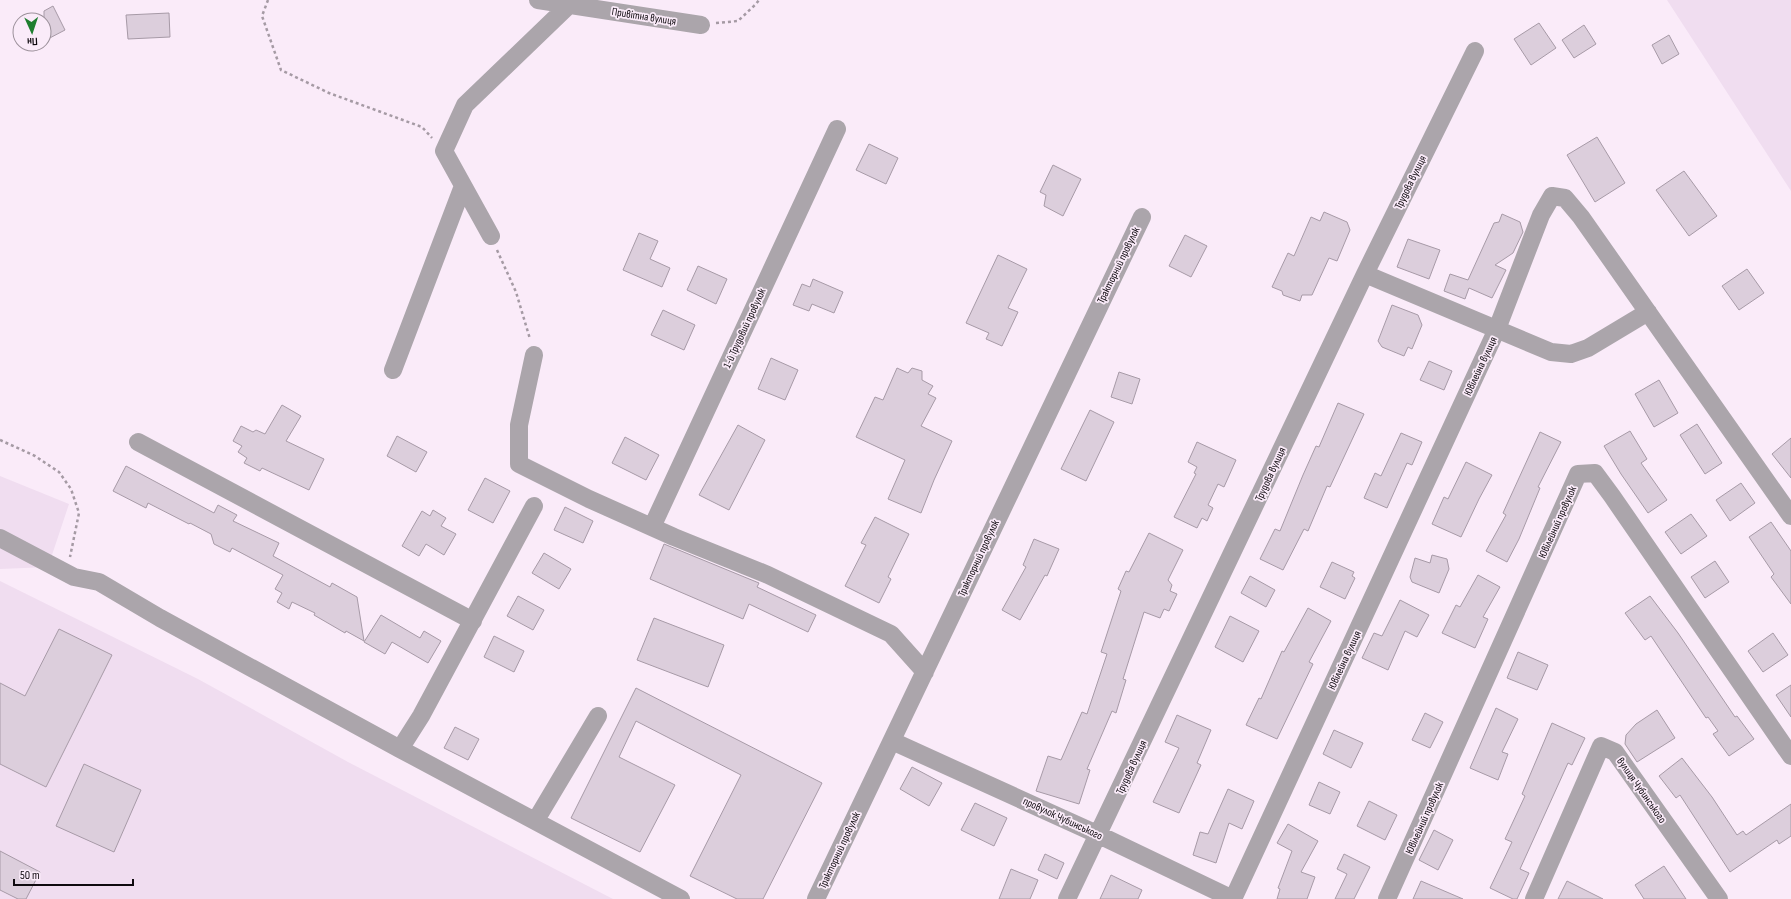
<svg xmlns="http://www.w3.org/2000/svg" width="1791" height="899" viewBox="0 0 1791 899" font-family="'Sofia Sans Condensed',sans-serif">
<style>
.built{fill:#f0ddf0}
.building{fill:#dccedc;stroke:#a79aa7}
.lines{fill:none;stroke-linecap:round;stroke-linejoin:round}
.path{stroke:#a59aa4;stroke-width:2.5;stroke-dasharray:3 3;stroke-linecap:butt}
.minor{stroke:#aba5ab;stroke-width:18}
.labels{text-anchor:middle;stroke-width:3.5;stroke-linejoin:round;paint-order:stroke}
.street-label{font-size:11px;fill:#0f0a0f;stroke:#faebf9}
</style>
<rect width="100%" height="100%" fill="#faebf9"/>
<path class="built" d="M 1667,0 L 1791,0 L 1791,191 Z
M 0,476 L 69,504 L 48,567 L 0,569 Z
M 0,581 L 198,679 L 348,762 L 613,899 L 0,899 Z"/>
<path class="building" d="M 53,6 L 65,30 L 44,41 L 44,11 Z
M 169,13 L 170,37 L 128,39 L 126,15 Z
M 1539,23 L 1556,48 L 1531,65 L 1514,39 Z
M 1584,25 L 1596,44 L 1574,58 L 1562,40 Z
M 1669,35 L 1679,54 L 1662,64 L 1652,45 Z
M 1597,137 L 1625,183 L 1595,202 L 1567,155 Z
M 869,144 L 898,158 L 886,184 L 856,170 Z
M 1053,165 L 1081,179 L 1063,216 L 1044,206 L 1046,195 L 1040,192 Z
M 1684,171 L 1717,216 L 1689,236 L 1656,190 Z
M 1324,212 L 1347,222 L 1350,230 L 1337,261 L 1329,258 L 1312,295 L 1302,295 L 1300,301 L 1283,295 L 1282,291 L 1272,287 L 1288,253 L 1294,256 L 1311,217 L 1320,221 Z
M 1502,214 L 1520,222 L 1523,232 L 1513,253 L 1495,265 L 1506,270 L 1492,298 L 1469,288 L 1465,299 L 1444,291 L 1450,274 L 1468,280 L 1494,223 L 1499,222 Z
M 639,233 L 658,241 L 650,259 L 670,268 L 662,287 L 623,270 Z
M 1185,235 L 1207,246 L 1191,277 L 1169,266 Z
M 1408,239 L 1440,250 L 1429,279 L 1397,267 Z
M 998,255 L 1027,269 L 1008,308 L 1018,312 L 1002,346 L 986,339 L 989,333 L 966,323 Z
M 698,266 L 727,279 L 716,304 L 687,290 Z
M 1747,269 L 1764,293 L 1739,310 L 1722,286 Z
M 813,279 L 843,292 L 834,313 L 812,304 L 809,311 L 793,305 L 802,284 L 810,287 Z
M 1392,305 L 1418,315 L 1422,325 L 1412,349 L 1408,347 L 1404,356 L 1382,347 L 1378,341 Z
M 663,310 L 695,325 L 684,350 L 651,335 Z
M 771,358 L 798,370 L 785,400 L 758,389 Z
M 1429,361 L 1452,371 L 1444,390 L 1420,380 Z
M 897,368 L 908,373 L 912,368 L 922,371 L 922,380 L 933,386 L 928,394 L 936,398 L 921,426 L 952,441 L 934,480 L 921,513 L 888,499 L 905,460 L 856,437 L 875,397 L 883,400 Z
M 1119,372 L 1140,379 L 1132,404 L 1111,397 Z
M 1659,380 L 1678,413 L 1654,427 L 1635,394 Z
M 1338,403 L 1364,414 L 1330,487 L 1327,486 L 1308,531 L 1304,529 L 1283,570 L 1260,559 L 1275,529 L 1280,531 L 1303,475 L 1316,446 L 1319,447 Z
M 282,405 L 301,416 L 286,441 L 324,459 L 309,490 L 262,468 L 260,471 L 244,463 L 247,458 L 238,452 L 242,446 L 233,441 L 241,426 L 253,432 L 256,430 L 265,434 Z
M 1090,410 L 1114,422 L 1086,481 L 1061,469 Z
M 1697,424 L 1722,463 L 1705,474 L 1680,435 Z
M 738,425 L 765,440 L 729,510 L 699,495 Z
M 1630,431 L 1647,459 L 1641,463 L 1667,500 L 1648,513 L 1621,474 L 1604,446 Z
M 1540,432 L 1561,442 L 1538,487 L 1540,488 L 1519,539 L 1507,562 L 1486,551 L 1506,515 L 1503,513 Z
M 1401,433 L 1422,442 L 1412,465 L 1407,463 L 1387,508 L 1364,498 L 1375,473 L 1381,476 Z
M 397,436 L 427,452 L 416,472 L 387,456 Z
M 625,437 L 659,455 L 646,480 L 612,463 Z
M 1791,438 L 1791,478 L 1772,454 Z
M 1197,442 L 1236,460 L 1224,487 L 1218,484 L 1208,505 L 1213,508 L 1207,521 L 1202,518 L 1197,528 L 1174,517 L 1196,474 L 1194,473 L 1197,467 L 1188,462 Z
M 1466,462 L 1492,475 L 1479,499 L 1461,537 L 1432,524 L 1444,497 L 1448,499 Z
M 126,466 L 214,513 L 218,505 L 237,515 L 233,521 L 279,543 L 273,556 L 330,587 L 332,583 L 357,597 L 364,641 L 346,631 L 345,633 L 314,615 L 315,613 L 292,602 L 289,609 L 277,602 L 282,593 L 275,589 L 283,575 L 232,548 L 230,552 L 214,544 L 211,534 L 190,523 L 189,524 L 148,503 L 146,508 L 113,491 Z
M 485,478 L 510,491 L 493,523 L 468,510 Z
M 1741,483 L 1755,503 L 1730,521 L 1716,500 Z
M 565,507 L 593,521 L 583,543 L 554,530 Z
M 433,510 L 446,518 L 441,526 L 456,534 L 444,555 L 426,544 L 419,556 L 402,546 L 422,511 L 430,516 Z
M 1691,514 L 1707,536 L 1681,554 L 1665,532 Z
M 875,517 L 909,534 L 888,577 L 891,579 L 879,603 L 845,586 L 866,545 L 861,543 Z
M 1771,522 L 1791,551 L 1791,604 L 1771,577 L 1774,574 L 1749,537 Z
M 1149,533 L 1183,550 L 1168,580 L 1172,585 L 1170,591 L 1177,594 L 1169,611 L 1164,609 L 1160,618 L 1144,612 L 1123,679 L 1126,680 L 1116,713 L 1112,711 L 1087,769 L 1090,770 L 1079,804 L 1036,791 L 1048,756 L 1061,760 L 1082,712 L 1087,714 L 1107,654 L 1101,652 L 1121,591 L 1118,589 L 1126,571 L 1129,572 Z
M 1034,539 L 1059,549 L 1047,576 L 1045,575 L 1020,620 L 1002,610 L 1026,567 L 1023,565 Z
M 664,544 L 759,583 L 757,587 L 816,615 L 808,632 L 749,604 L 743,619 L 650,579 Z
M 544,553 L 571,569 L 559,589 L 532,573 Z
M 1432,555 L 1447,559 L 1449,569 L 1439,593 L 1412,582 L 1410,577 L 1415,558 L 1430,563 Z
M 1715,561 L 1729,582 L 1705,598 L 1691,577 Z
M 1332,562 L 1354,572 L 1352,576 L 1355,578 L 1345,599 L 1320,587 Z
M 1478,575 L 1500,587 L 1483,617 L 1488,619 L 1475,648 L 1442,633 L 1456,605 L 1460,607 Z
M 1250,576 L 1275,590 L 1266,607 L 1241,593 Z
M 518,596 L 544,610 L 533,630 L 507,616 Z
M 1650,596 L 1678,633 L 1735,717 L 1737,716 L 1754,739 L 1729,756 L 1713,734 L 1718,731 L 1708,717 L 1706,718 L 1651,636 L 1645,640 L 1625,613 Z
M 1400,600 L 1429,615 L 1417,637 L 1405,631 L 1388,670 L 1362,658 L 1374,633 L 1382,636 Z
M 1308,608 L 1331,621 L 1309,662 L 1313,664 L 1277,739 L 1246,725 L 1259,698 L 1261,699 L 1282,651 L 1284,652 Z
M 381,615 L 420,638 L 424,631 L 441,641 L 428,663 L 392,642 L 385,654 L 364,642 Z
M 1230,616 L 1259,631 L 1243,662 L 1215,647 Z
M 654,618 L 724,645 L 708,687 L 637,660 Z
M 59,629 L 112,655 L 46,787 L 0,764 L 0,683 L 25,696 Z
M 1773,633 L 1788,655 L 1763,672 L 1748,651 Z
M 494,636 L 524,651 L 514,672 L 484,657 Z
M 1518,652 L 1548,665 L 1537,690 L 1507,678 Z
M 1791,685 L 1791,717 L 1776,695 Z
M 636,688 L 822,783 L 763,899 L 737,899 L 690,876 L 741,775 L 636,721 L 619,757 L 675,785 L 640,852 L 571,818 Z
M 1496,708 L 1518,719 L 1502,752 L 1508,754 L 1498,780 L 1470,768 Z
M 1657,710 L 1675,738 L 1637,762 L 1625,744 L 1626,735 L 1636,724 Z
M 1425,713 L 1443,722 L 1430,748 L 1412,740 Z
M 1177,715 L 1211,730 L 1197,763 L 1201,765 L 1179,813 L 1153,802 L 1179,748 L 1165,742 Z
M 1552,723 L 1585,738 L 1572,765 L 1568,763 L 1520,869 L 1529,873 L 1517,899 L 1513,899 L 1490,888 L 1512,842 L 1505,839 L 1525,796 L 1522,794 Z
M 455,727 L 479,739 L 468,760 L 444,748 Z
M 1334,730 L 1363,743 L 1351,768 L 1323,754 Z
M 1682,758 L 1712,797 L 1737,835 L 1743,831 L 1746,835 L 1791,804 L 1791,836 L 1779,844 L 1777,840 L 1730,872 L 1680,795 L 1676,798 L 1659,776 Z
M 84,764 L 141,790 L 114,852 L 56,826 Z
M 912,767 L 942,783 L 929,806 L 900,789 Z
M 1319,782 L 1340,792 L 1330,814 L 1309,805 Z
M 1228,789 L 1254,801 L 1242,829 L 1229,823 L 1216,863 L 1193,855 L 1200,832 L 1208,834 Z
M 1369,801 L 1397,815 L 1385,840 L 1357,826 Z
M 975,803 L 1007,818 L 994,846 L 961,830 Z
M 1288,824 L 1318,841 L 1301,872 L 1315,877 L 1307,899 L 1277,899 L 1280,889 L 1278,888 L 1292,851 L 1277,843 Z
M 1434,830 L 1453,840 L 1438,870 L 1419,860 Z
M 0,851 L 40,872 L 26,899 L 18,899 L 0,890 Z
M 1045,854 L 1064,863 L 1057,879 L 1038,870 Z
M 1344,854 L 1370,867 L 1354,899 L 1335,899 L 1347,874 L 1337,869 Z
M 1664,866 L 1686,899 L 1644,899 L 1635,885 Z
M 1011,869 L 1038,880 L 1030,899 L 999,899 Z
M 1111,875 L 1142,890 L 1138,899 L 1100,899 Z
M 1421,881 L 1463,899 L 1413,899 Z
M 1567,881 L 1603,899 L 1558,899 Z"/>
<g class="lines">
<path class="path" d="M 268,0 L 262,16 L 281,70 L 329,93 L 422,127 L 432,138
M 716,23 L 738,21 L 756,4 L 759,0
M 497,250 L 516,292 L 530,339
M 0,440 L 35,456 L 59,472 L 71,489 L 79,513 L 70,557"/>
<path class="minor" d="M 538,0 L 701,25
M 491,236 L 444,151 L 465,105 L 569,5
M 1365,274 L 1551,352 L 1571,354 L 1588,348 L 1648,312
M 534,355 L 519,425 L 519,464 L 589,499 L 674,537 L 768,575 L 891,634 L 925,672
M 393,370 L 463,186
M 138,442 L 473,621
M 652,527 L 837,129
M 0,538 L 74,577 L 99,582 L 160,618 L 400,749 L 681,899
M 892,741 L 1099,835 L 1233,899
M 400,749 L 421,716 L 534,506
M 536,820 L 598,716
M 816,899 L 1142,217
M 1067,899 L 1365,274 L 1475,51
M 1233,899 L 1497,329 L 1541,215 L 1552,196 L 1565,198 L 1581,217 L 1791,516
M 1387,899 L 1578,474 L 1595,473 L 1612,496 L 1791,756
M 1534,899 L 1601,746 L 1615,752 L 1719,899"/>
</g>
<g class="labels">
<g class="street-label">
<text transform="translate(644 16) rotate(9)" y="4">Привітна вулиця</text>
<text transform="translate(1410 182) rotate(-64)" y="4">Трудова вулиця</text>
<text transform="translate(1118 265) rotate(-64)" y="4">Тракторний провулок</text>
<text transform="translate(744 328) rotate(-65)" y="4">1-й Трудовий провулок</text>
<text transform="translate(1480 366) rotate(-65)" y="4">Ювілейна вулиця</text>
<text transform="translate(1270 474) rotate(-65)" y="4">Трудова вулиця</text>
<text transform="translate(1557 522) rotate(-66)" y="4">Ювілейний провулок</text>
<text transform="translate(978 558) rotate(-65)" y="4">Тракторний провулок</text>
<text transform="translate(1344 660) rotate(-65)" y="4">Ювілейна вулиця</text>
<text transform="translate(1131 767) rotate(-65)" y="4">Трудова вулиця</text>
<text transform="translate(1642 790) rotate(55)" y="4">вулиця Чубинського</text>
<text transform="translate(1063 818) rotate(25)" y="4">провулок Чубинського</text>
<text transform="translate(1424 818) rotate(-66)" y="4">Ювілейний провулок</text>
<text transform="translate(839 850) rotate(-65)" y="4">Тракторний провулок</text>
</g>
</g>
<g transform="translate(32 32) rotate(177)"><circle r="19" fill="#faebf9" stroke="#9c919b"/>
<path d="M0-3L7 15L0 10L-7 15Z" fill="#1e7e2f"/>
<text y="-6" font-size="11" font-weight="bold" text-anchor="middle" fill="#0f0a0f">Пн</text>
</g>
<path d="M14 879v6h119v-6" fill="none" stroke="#0f0a0f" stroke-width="2"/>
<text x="20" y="879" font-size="12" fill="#0f0a0f" stroke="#faebf9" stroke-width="3" paint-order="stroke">50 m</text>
</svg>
